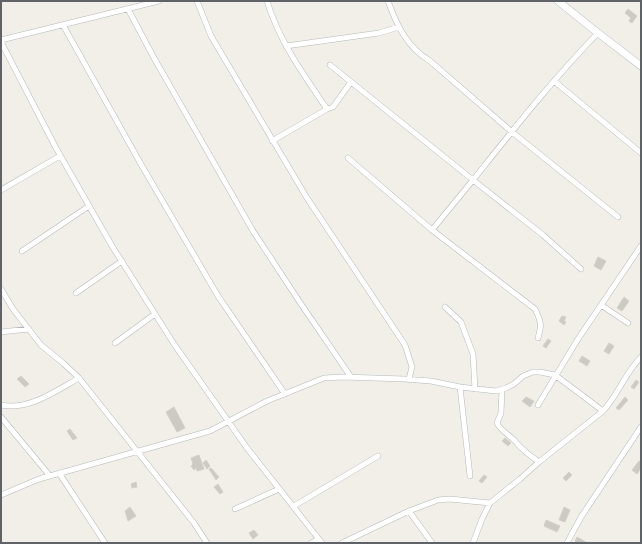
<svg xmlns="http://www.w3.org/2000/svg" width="642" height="544" viewBox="0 0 642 544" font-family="'Sofia Sans Condensed',sans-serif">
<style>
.building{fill:#cccac5;stroke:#d6d1c6}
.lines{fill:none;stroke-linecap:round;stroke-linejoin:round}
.minor-casing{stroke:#b5b8bc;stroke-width:6}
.secondary-casing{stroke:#b6babf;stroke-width:8}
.minor{stroke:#fff;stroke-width:5}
.secondary{stroke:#fff;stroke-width:7}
</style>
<rect width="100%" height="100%" fill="#f1efe8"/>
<path class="building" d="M 628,9 L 637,16 L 632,23 L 629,21 L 631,18 L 625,13 Z
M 598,257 L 606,261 L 601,270 L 594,266 Z
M 624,297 L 629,301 L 622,311 L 617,308 Z
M 562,316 L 566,317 L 564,321 L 566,322 L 564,325 L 559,321 Z
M 548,339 L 551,341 L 546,348 L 543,346 Z
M 609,343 L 614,346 L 609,354 L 604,351 Z
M 582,356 L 590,361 L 587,366 L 579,361 Z
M 21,376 L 29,384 L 25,387 L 17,379 Z
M 636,380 L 639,382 L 634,389 L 631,387 Z
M 526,397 L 534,401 L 530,407 L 522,401 Z
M 625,397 L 628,400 L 619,410 L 616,408 Z
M 174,407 L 185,428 L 177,432 L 166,412 Z
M 70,429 L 77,438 L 73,440 L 67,431 Z
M 505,438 L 511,443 L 508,446 L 502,441 Z
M 199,455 L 204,469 L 197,471 L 196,468 L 194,470 L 191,466 L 193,464 L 191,458 Z
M 206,460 L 210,466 L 207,469 L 203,463 Z
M 639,461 L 641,462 L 641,468 L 637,474 L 632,470 Z
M 211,468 L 219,477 L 216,480 L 209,469 Z
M 569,472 L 572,475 L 566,481 L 563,478 Z
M 484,475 L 487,477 L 482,483 L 479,481 Z
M 136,482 L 137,487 L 132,488 L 131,484 Z
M 218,484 L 223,492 L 220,494 L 214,487 Z
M 130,507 L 136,516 L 128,521 L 125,511 Z
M 564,507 L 570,510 L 565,522 L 559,520 Z
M 546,520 L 560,526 L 557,532 L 544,526 Z
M 254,530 L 258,535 L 253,539 L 249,533 Z
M 577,537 L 586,542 L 585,543 L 577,543 L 575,541 Z"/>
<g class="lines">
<g class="minor-casing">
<path id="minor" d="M 197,1 L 211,36 L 307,198 L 405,345 L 412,367 L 409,379
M 267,1 C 279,41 303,74 327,109
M 388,1 C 397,26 407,47 430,61 L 512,132 L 618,217
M 128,9 L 154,58 L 253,231 L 301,304 L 351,377
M 63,25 L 142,166 L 218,296 L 285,394
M 1,40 L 159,1
M 1,42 L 56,148 L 112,246 L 174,344 L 247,448 L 322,543
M 286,46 L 379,33 L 399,27
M 330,65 L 473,180 L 432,230
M 554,81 L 641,153
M 272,141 L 327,109 L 333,107 L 351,82
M 348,158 L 432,230 L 535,309 C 541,321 542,325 538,338
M 1,190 L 60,156
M 22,251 L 89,206
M 581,269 L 543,235 L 473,180 C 513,130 553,79 598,33
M 1,289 L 13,309 L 41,345 L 63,363 L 79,378 L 194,523 L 207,543
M 76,293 L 122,261
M 601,305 L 628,323
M 445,307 L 461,322 L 473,354 L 475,389
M 1,332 L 29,329
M 115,343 L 155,314
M 460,387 L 470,476
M 502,390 L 501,413 L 497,423 C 501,431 508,434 514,440 C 521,449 529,455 539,462
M 1,405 C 28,411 56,391 79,378
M 538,405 L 578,339 L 641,246
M 1,417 L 50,476
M 59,473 L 105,543
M 1,495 L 39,479 L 210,431 L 267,401 L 324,378 L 343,377 L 404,379 L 431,381 L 460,387 L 496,391 L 506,388 L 514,384 L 523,376 L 533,372 L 540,372 L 555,375 L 603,411
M 294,506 L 378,456
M 235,509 L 279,489
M 409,511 L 432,543
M 311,543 L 319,539
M 342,543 L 409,511 L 438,500 L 450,499 L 490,503
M 473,543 L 482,519 L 490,503 L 520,479 L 539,462 L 603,411 C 618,395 625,373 641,357
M 567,543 L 581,517 L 641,427"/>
</g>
<g class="secondary-casing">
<path id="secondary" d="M 558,1 L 598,33 L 641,66"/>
</g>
<use href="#minor" class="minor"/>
<use href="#secondary" class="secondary"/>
</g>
<rect width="642" height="544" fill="none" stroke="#5f6368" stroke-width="4"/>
</svg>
